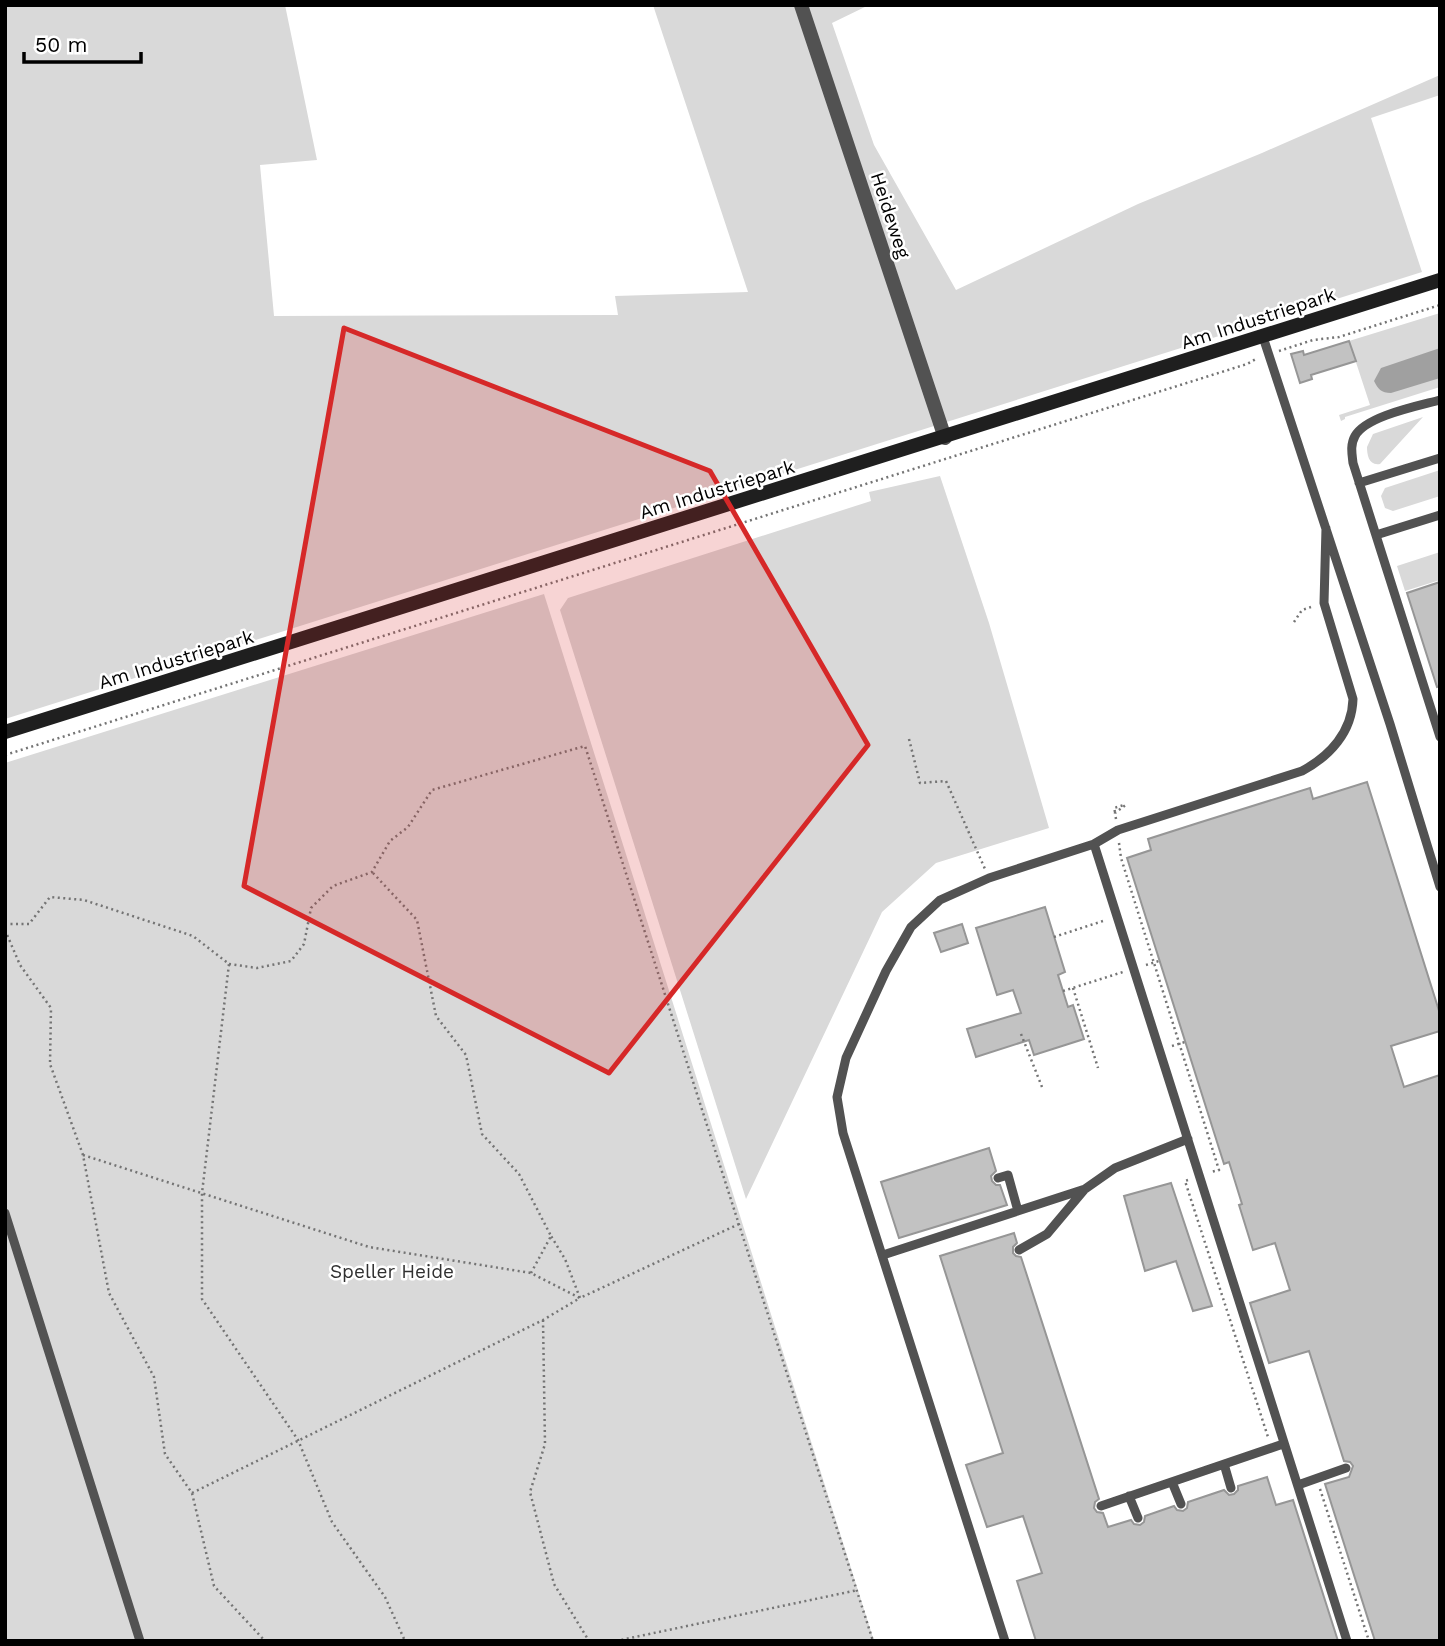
<svg xmlns="http://www.w3.org/2000/svg" width="1445" height="1646" viewBox="0 0 1445 1646" font-family="'Work Sans',sans-serif">
<style>
.green{fill:#d9d9d9}
.water{fill:#a0a0a0}
.building{fill:#c2c2c2;stroke:#969696;stroke-width:2}
.lines{fill:none;stroke-linecap:round;stroke-linejoin:round}
.path{stroke:#747474;stroke-width:2.5;stroke-dasharray:2 3.5;stroke-linecap:butt}
.lane{stroke:#525252;stroke-width:9}
.street{stroke:#525252;stroke-width:14}
.secondary{stroke:#1f1f1f;stroke-width:14}
.marked{fill:#d62828;fill-opacity:0.2;stroke:#d62828;stroke-width:5;stroke-linejoin:round}
.labels{text-anchor:middle;stroke-width:5;stroke-linejoin:round;paint-order:stroke}
.street-label{font-size:19px;fill:#000;stroke:#fff}
.park-label{font-size:19px;fill:#303030;stroke:#fff}
</style>
<rect width="100%" height="100%" fill="#fff"/>
<path class="green" d="M 5,5 L 285,5 L 317,160 L 260,165 L 274,316 L 618,315 L 615,296 L 748,292 L 653,5 L 869,5 L 832,23 L 874,145 L 956,290 L 1138,204 L 1262,153 L 1440,75 L 1440,95 L 1371,118 L 1422,272 L 5,719 Z
M 1440,313 L 1440,387 L 1345,417 L 1345,419 L 1341,421 L 1339,415 L 1370,405 L 1349,341 Z
M 1423,417 L 1380,464 C 1369,466 1367,455 1367,447 L 1373,434 Z
M 1440,470 L 1440,496 L 1393,511 L 1385,508 L 1381,496 L 1385,488 Z
M 940,476 L 989,623 L 1049,828 L 936,863 L 882,912 L 746,1199 L 560,610 L 568,598 L 871,501 L 869,492 Z
M 1440,552 L 1440,580 L 1405,591 L 1397,566 Z
M 544,594 L 874,1641 L 144,1641 L 5,1202 L 5,763 Z
M 5,1221 L 138,1641 L 5,1641 Z"/>
<path class="water" d="M 1440,348 L 1440,378 L 1391,393 C 1381,393 1378,389 1374,381 L 1381,368 Z"/>
<path class="building" d="M 1349,341 L 1356,361 L 1311,375 L 1312,379 L 1300,383 L 1291,354 L 1303,351 L 1304,355 Z
M 1440,582 L 1440,686 L 1437,687 L 1407,593 Z
M 1367,782 L 1440,1014 L 1440,1031 L 1391,1046 L 1404,1087 L 1440,1075 L 1440,1641 L 1375,1641 L 1325,1484 L 1349,1477 L 1353,1466 L 1350,1462 L 1344,1461 L 1309,1351 L 1269,1363 L 1250,1303 L 1290,1290 L 1275,1243 L 1253,1250 L 1239,1205 L 1242,1204 L 1229,1162 L 1224,1164 L 1127,858 L 1151,850 L 1148,839 L 1198,823 L 1310,788 L 1313,799 Z
M 1045,907 L 1065,972 L 1058,975 L 1068,1007 L 1073,1005 L 1084,1039 L 1034,1055 L 1029,1040 L 976,1057 L 967,1029 L 1021,1013 L 1013,990 L 997,995 L 976,928 Z
M 962,924 L 968,943 L 941,952 L 934,933 Z
M 989,1148 L 996,1171 L 991,1176 L 992,1181 L 996,1185 L 1000,1185 L 1007,1205 L 899,1238 L 881,1182 Z
M 1171,1183 L 1212,1306 L 1193,1311 L 1176,1261 L 1145,1271 L 1124,1196 Z
M 1014,1233 L 1017,1243 L 1013,1247 L 1013,1253 L 1016,1256 L 1021,1257 L 1099,1499 L 1095,1502 L 1094,1508 L 1097,1512 L 1103,1513 L 1108,1527 L 1131,1520 L 1134,1524 L 1140,1525 L 1144,1522 L 1145,1516 L 1174,1506 L 1177,1510 L 1183,1511 L 1187,1508 L 1188,1502 L 1224,1490 L 1229,1495 L 1234,1494 L 1238,1490 L 1238,1486 L 1267,1477 L 1276,1505 L 1293,1500 L 1338,1641 L 1036,1641 L 1017,1581 L 1042,1573 L 1023,1516 L 987,1527 L 966,1465 L 1003,1453 L 940,1256 Z"/>
<g class="lines">
<path class="path" d="M 1279,351 L 1313,340 L 1339,337 L 1440,305
M 1294,622 L 1302,610 L 1311,607
M 909,739 L 920,783 L 946,781 L 985,869
M 5,755 L 1247,364 L 1256,359
M 1115,812 L 1114,808 L 1124,805
M 1116,819 L 1115,813 L 1127,804
M 1119,843 L 1121,858 L 1219,1170 L 1211,1172
M 373,873 L 417,920 L 436,1016 L 466,1055 L 482,1134 L 519,1174 L 551,1236 L 531,1273
M 5,924 L 29,924 L 50,897 L 84,900 L 193,936 L 229,964 L 202,1193 L 202,1299 L 298,1440 L 332,1522 L 385,1597 L 405,1641
M 5,930 L 20,965 L 51,1008 L 50,1064 L 83,1155 L 109,1293 L 154,1377 L 165,1454 L 192,1493 L 214,1586 L 265,1641
M 1054,937 L 1106,920
M 229,964 L 257,968 L 291,961 L 304,944 L 311,908 L 333,886 L 372,872 L 390,841 L 408,827 L 432,790 L 585,746 L 873,1641
M 1146,965 L 1159,961
M 1073,988 L 1098,1068
M 1063,991 L 1123,972
M 1021,1034 L 1042,1087
M 1172,1046 L 1185,1042
M 83,1155 L 369,1247 L 531,1273 L 580,1298 L 739,1224
M 1188,1180 L 1185,1181 L 1268,1437
M 543,1320 L 545,1444 L 530,1492 L 554,1584 L 589,1641
M 1320,1489 L 1369,1641
M 192,1493 L 543,1320 L 580,1298 L 565,1259 L 551,1236
M 616,1641 L 858,1590"/>
<path class="lane" d="M 1263,337 L 1390,724 L 1440,887
M 1440,400 C 1418,406 1366,416 1355,436 C 1350,445 1352,454 1353,463 L 1440,737
M 1359,483 L 1440,458
M 1326,528 L 1324,603 L 1353,699 C 1352,732 1330,756 1302,771 L 1118,830 L 1094,844 L 1347,1641
M 1376,535 L 1440,515
M 998,1178 L 1008,1175 L 1018,1211
M 5,1213 L 140,1641
M 1019,1250 L 1047,1234 L 1084,1190
M 883,1255 L 1085,1189 L 1115,1168 L 1188,1139
M 1224,1464 L 1231,1488
M 1172,1482 L 1181,1504
M 1298,1485 L 1346,1468
M 1129,1496 L 1138,1518
M 1101,1506 L 1283,1444
M 1005,1641 L 843,1133 L 837,1097 L 846,1058 L 886,971 L 911,927 L 940,900 L 989,878 L 1094,844"/>
<path class="street" d="M 801,5 L 945,438"/>
<path class="secondary" d="M 5,732 L 1440,280"/>
</g>
<path class="marked" d="M 344,328 L 710,471 L 868,745 L 609,1073 L 244,886 Z"/>
<g class="labels">
<g class="street-label">
<text transform="translate(891 215) rotate(72)" y="7">Heideweg</text>
<text transform="translate(1258 318) rotate(-18)" y="7">Am Industriepark</text>
<text transform="translate(717 489) rotate(-17)" y="7">Am Industriepark</text>
<text transform="translate(176 659) rotate(-17)" y="7">Am Industriepark</text>
</g>
<g class="park-label">
<text x="392" y="1278">Speller Heide</text>
</g>
</g>
<rect width="1445" height="1646" fill="none" stroke="#000000" stroke-width="14"/>
<path d="M24 52v10h117v-10" fill="none" stroke="#000000" stroke-width="3.5"/>
<text x="35" y="52" font-size="21" fill="#000000" stroke="#ffffff" stroke-width="5" paint-order="stroke">50 m</text>
</svg>
